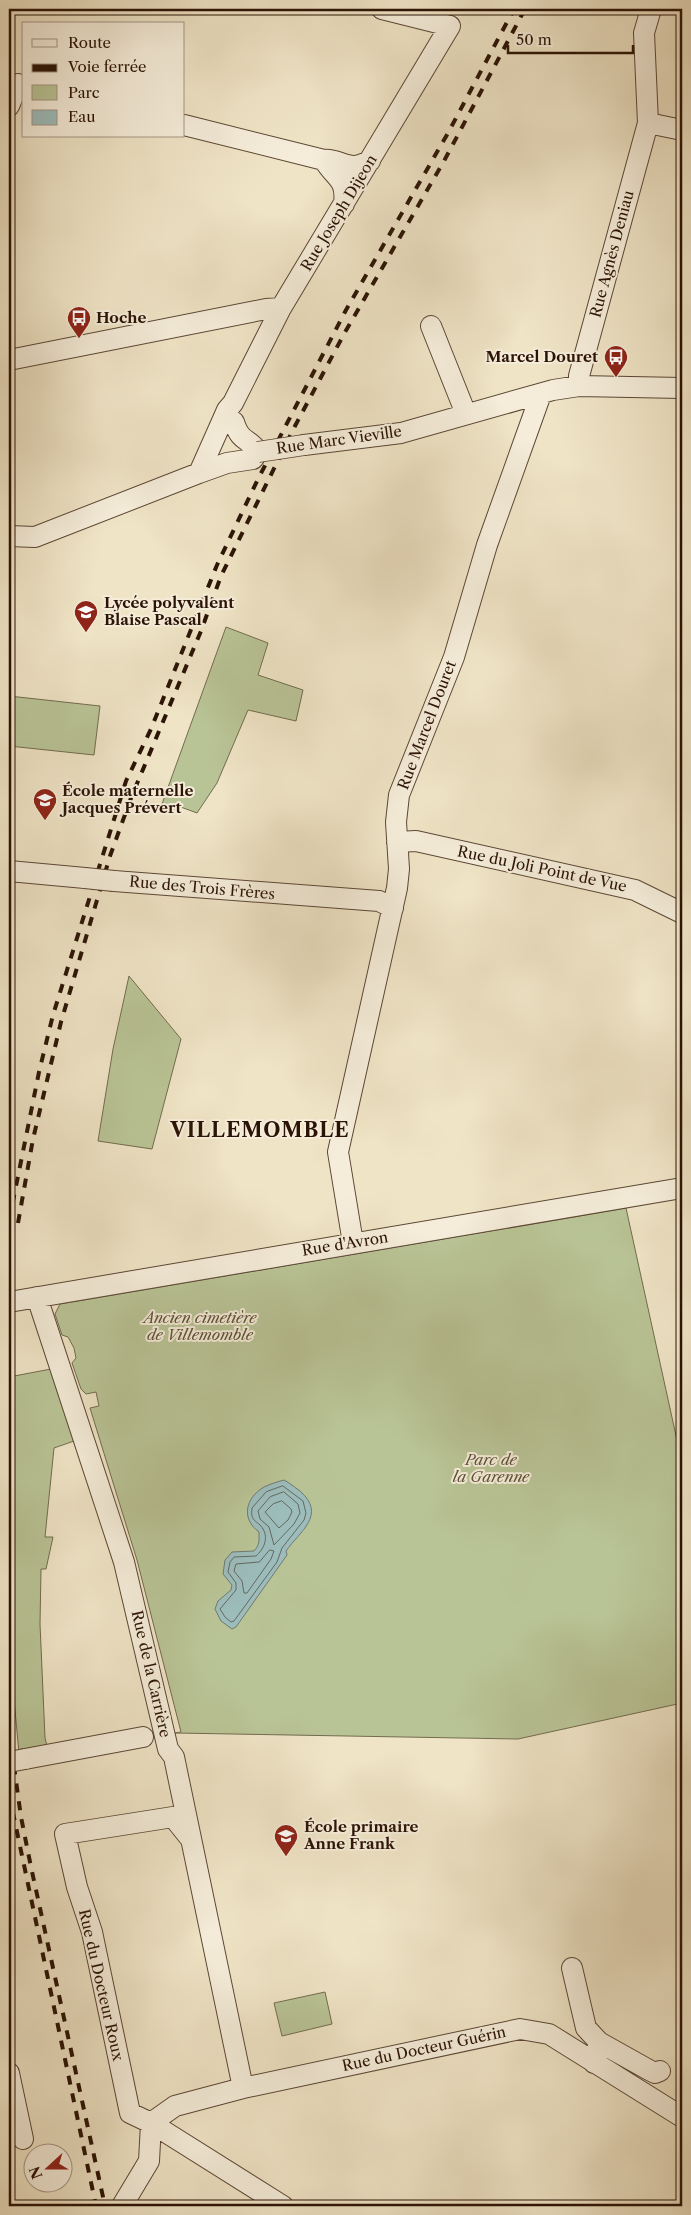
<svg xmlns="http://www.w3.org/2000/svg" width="691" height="2215" viewBox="0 0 691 2215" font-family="'Libre Caslon Text',serif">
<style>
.green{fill:#b9c496;stroke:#726c4e}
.water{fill:#9cbdbc;stroke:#6f7973}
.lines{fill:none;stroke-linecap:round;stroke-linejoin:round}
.shore{stroke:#646860;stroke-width:1}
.minor-casing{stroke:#5c4735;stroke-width:22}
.minor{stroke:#f5edda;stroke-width:20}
.rail{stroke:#2b1305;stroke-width:4;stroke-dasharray:9 9;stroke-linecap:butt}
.minor-bridge-casing{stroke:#5c4735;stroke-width:22;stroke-linecap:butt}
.minor-bridge{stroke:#f5edda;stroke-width:20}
.labels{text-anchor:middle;stroke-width:4;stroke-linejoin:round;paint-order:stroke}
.street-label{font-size:15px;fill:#2b1305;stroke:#f5edda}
.poi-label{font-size:15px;font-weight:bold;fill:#2b1305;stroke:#f5edda;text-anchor:start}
.park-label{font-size:15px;font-style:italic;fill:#5d5138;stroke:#f5edda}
.district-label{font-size:20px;font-weight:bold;letter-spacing:1px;fill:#2b1305;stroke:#f5edda}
</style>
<rect width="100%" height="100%" fill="#efe4c6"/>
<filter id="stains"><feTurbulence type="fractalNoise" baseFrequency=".004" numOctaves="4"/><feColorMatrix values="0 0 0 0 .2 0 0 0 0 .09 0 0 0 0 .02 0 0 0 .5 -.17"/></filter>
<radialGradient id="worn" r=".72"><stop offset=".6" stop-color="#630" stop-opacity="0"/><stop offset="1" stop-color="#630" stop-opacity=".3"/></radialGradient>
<path class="green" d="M 226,627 L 268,643 L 258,675 L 303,690 L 296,721 L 248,710 L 217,783 L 197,813 L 178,806 L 177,810 L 162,804 Z
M 9,696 L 100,706 L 94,755 L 9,746 Z
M 129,976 L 181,1039 L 152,1149 L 98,1141 L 113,1049 Z
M 626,1208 L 682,1463 L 682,1703 L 518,1739 L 175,1733 L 181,1732 L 137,1560 L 90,1408 L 99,1406 L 96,1392 L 86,1394 L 81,1389 L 72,1363 L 76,1358 L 74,1348 L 68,1337 L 62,1335 L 55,1314 L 60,1304 Z
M 51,1369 L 74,1441 L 54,1448 L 45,1537 L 53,1537 L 46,1569 L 41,1569 L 40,1624 L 45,1738 L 47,1746 L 19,1753 L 11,1667 L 9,1586 L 9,1377 Z
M 325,1992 L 332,2024 L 282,2036 L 274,2003 Z"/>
<path class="water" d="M 284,1480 C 290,1483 294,1487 300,1491 C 327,1515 300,1531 286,1551 L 287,1555 L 236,1627 L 232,1629 L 221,1621 L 215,1609 L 218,1601 L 231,1590 L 232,1585 L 223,1574 L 225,1560 L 232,1552 L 254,1551 C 260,1544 259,1541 259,1532 C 241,1519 245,1498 264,1487 C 270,1484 277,1482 284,1480 Z"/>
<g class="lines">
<path class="shore" d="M 283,1486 L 303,1501 L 306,1513 L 304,1520 L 282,1548 L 277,1562 L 234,1621 L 231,1622 L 225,1617 L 220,1609 L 236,1590 L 236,1583 L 228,1572 L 230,1562 L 234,1557 L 256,1556 C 263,1550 269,1539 263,1529 C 258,1520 250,1523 252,1508 L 266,1492 Z
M 284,1492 L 298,1504 L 300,1513 L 294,1524 L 274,1545 L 269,1527 L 260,1519 L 258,1511 L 270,1497 Z
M 282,1501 L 291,1509 L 292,1512 L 288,1520 L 279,1528 L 265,1512 L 273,1504 Z
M 270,1550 L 274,1551 L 271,1559 L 247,1593 L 244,1593 L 242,1581 L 234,1571 L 236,1564 L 259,1562 Z"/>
<g class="minor-casing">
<path id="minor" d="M 9,106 L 18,84
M 648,123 L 682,130
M 184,125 L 324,160 C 334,158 343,166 354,166 C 359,166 365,163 370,161
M 324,160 C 335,179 347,178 344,204
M 431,326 L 466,414
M 9,360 L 266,309 L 281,308
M 579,386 L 579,376 L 648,123 L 644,33 L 651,9
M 304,445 L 401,433 L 553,390 L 579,386 L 682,388
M 199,473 L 227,410 L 233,403 L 281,308 L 450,26 L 382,9
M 9,536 L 35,537 L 199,473 L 227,463 L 253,459 L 258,452 C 249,437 241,444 234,422
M 397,842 L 416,841 L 635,890 L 682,913
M 9,871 L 85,878
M 114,881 L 379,901 L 393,908
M 353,1243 L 338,1152 L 397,888 L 399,869 L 396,822 L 399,795 L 454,657 L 487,545 L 541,394
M 37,1297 L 124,1562 L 168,1749 L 174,1757 L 243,2088
M 9,1302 L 682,1188
M 25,1759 L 143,1737
M 189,1837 L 173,1817 L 65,1834 L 77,1887 L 92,1932 L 130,2113 L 151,2123 L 283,2206
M 572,1968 L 586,2028 L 599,2042 L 594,2063
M 599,2042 L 649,2070 L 655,2073 L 660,2071
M 9,2073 L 23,2139
M 151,2123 L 175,2106 L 243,2088 L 520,2029 L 549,2034 L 682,2117
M 122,2206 L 149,2161 L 151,2123"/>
</g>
<use href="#minor" class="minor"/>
<path class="rail" d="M 9,1221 L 39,1072 L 53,1015 L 126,781 L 151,729 L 217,565 L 258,479 L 346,310 L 448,133 L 514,9
M 18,1223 L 33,1139 L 61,1022 L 110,856 L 131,798 L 201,631 L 221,576 L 295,426 L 344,334 L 444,161 L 525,9
M 9,1730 L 21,1817 L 31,1867 L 105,2206
M 9,1794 L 96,2206"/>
<g class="minor-bridge-casing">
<path id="minor-bridge" d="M 258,452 L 304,445
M 85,878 L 114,881
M 9,1762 L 25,1759"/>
</g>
<use href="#minor-bridge" class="minor-bridge"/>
</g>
<defs>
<g id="bus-pin" transform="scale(1.25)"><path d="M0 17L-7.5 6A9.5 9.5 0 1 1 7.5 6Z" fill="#8f2418" stroke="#f5edda"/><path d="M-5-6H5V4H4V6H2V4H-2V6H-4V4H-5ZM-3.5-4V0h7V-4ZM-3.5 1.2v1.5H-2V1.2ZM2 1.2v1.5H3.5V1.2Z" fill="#fff"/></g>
<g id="school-pin" transform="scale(1.25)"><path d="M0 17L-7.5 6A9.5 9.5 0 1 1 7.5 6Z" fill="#8f2418" stroke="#f5edda"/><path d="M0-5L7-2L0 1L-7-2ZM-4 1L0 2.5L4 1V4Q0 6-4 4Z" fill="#fff"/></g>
</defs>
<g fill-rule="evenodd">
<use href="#bus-pin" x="79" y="318"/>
<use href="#bus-pin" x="616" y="357"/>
<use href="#school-pin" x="86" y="612"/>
<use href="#school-pin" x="45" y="800"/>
<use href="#school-pin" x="286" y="1836"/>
</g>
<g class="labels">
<g class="street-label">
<text transform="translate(339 213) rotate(-59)" y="5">Rue Joseph Dijeon</text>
<text transform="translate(612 254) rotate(-75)" y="5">Rue Agnès Deniau</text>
<text transform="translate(339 440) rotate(-8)" y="5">Rue Marc Vieville</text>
<text transform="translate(427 725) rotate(-69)" y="5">Rue Marcel Douret</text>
<text transform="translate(542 869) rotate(12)" y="5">Rue du Joli Point de Vue</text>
<text transform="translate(202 888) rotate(5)" y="5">Rue des Trois Frères</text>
<text transform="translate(345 1244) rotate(-9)" y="5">Rue d'Avron</text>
<text transform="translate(151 1674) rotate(77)" y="5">Rue de la Carrière</text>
<text transform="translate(101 1985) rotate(77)" y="5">Rue du Docteur Roux</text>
<text transform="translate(424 2049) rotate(-12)" y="5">Rue du Docteur Guérin</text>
</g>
<g class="poi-label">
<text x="96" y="323">Hoche</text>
<text x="598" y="362" text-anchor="end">Marcel Douret</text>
<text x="104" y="608">Lycée polyvalent<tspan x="104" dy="17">Blaise Pascal</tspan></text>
<text x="62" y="796">École maternelle<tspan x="62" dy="17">Jacques Prévert</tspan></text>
<text x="304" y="1832">École primaire<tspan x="304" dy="17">Anne Frank</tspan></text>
</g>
<g class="park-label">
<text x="200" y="1323">Ancien cimetière<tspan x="200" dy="17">de Villemomble</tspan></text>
<text x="491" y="1465">Parc de<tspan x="491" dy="17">la Garenne</tspan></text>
</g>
<g class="district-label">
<text x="260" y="1137">VILLEMOMBLE</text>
</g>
</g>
<rect width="691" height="2215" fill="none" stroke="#efe4c6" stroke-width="30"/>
<rect x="10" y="10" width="671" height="2195" fill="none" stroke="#2b1305" stroke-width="2.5"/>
<rect x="15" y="15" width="661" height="2185" fill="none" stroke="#2b1305"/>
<rect x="22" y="22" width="162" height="115" fill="#f5edda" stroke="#a49685"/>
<rect x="32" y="39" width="25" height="8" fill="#f5edda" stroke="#a49685"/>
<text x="68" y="48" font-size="15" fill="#2b1305">Route</text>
<rect x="32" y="64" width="25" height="8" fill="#2b1305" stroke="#a49685"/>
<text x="68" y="72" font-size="15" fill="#2b1305">Voie ferrée</text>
<rect x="32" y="85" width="25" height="15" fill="#b9c496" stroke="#a49685"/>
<text x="68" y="98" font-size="15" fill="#2b1305">Parc</text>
<rect x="32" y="110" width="25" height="15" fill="#9cbdbc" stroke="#a49685"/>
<text x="68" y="122" font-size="15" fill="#2b1305">Eau</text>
<g transform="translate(48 2168) rotate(249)"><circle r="24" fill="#f5edda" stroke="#a49685"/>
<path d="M0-4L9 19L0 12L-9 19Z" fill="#8f2418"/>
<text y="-8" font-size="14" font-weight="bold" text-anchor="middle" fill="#2b1305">N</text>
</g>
<path d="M508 45v8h125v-8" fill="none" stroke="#2b1305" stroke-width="2.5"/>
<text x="516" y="45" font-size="15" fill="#2b1305" stroke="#f5edda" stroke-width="4" paint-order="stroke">50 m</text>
<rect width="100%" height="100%" filter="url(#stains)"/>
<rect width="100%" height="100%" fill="url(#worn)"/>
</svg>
